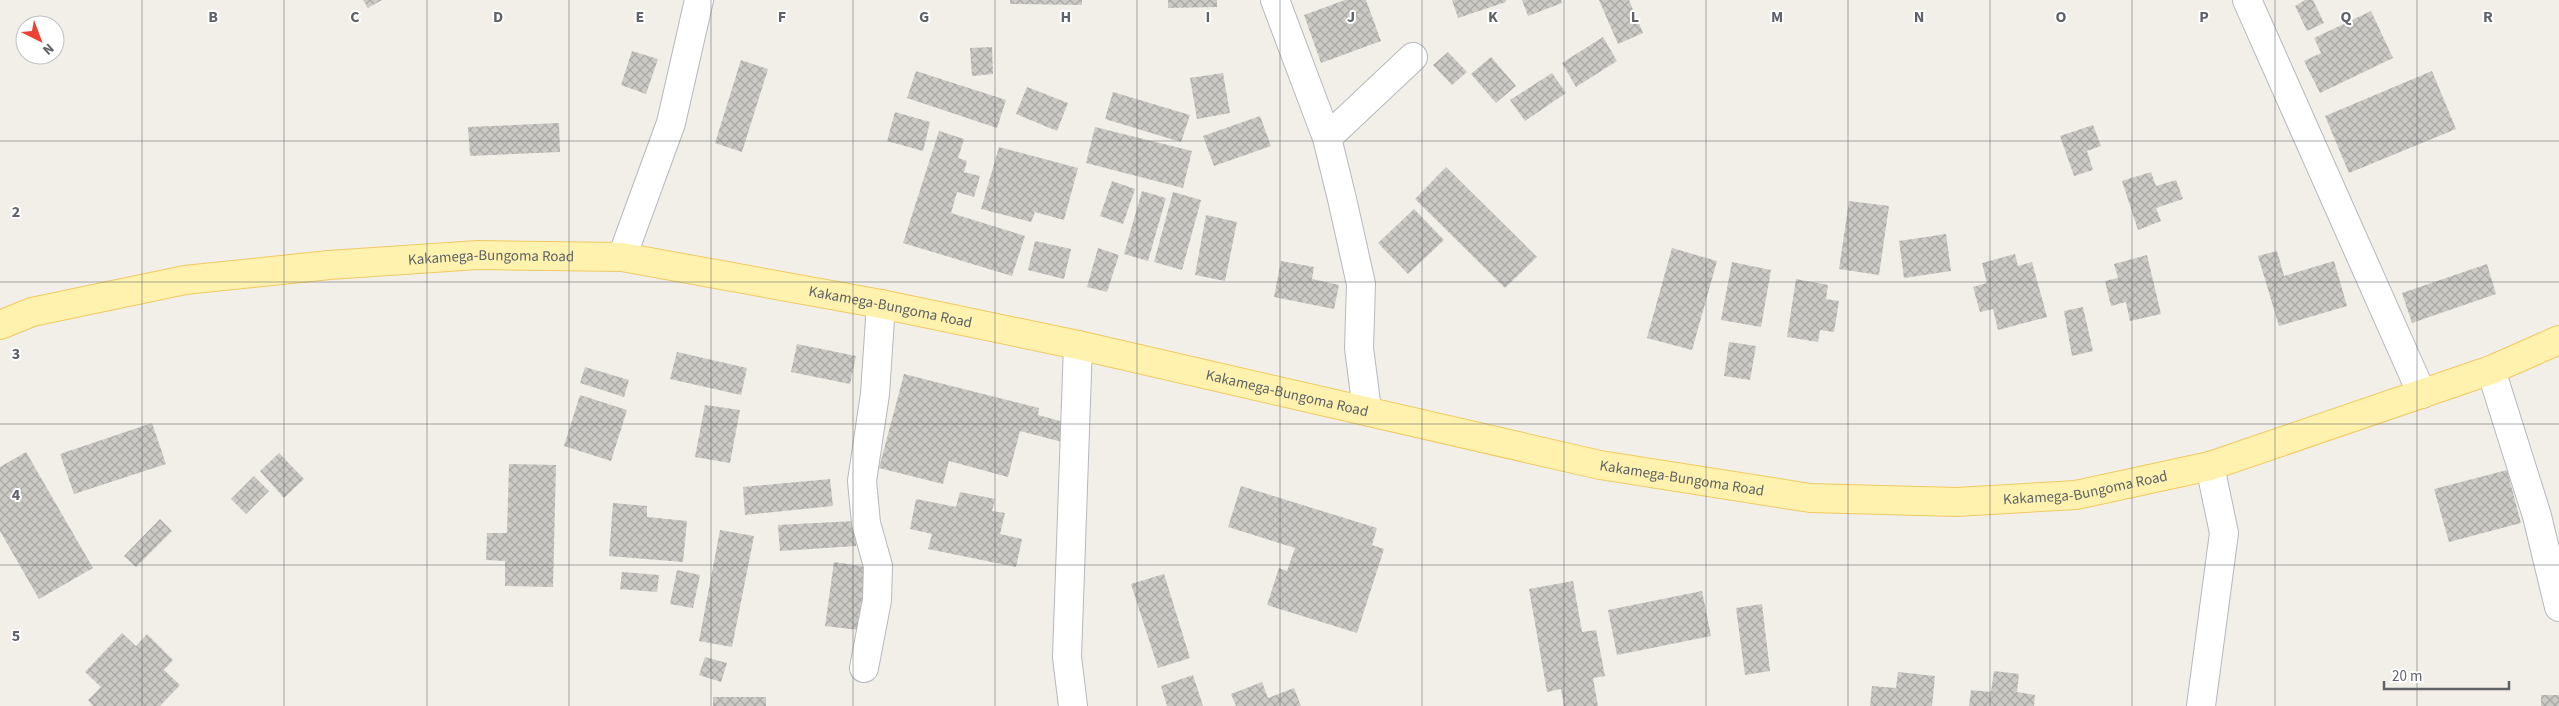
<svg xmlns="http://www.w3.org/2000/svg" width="2559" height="706" viewBox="0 0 2559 706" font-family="'Source Sans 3',sans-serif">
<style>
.building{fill:url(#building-cross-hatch)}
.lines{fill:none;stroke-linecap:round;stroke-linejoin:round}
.minor-casing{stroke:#b5b8bc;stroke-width:30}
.major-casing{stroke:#f2c960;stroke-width:30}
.minor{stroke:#fff;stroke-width:28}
.major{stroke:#fff2af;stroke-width:28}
.grid{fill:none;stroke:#5f6368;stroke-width:1;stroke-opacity:0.55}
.labels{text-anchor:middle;stroke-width:4;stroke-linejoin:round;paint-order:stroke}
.street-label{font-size:15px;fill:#5f6368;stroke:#fff}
.grid-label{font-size:16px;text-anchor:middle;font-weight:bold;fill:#5f6368;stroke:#fff;stroke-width:4;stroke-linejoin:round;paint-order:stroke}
</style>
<defs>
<pattern id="building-cross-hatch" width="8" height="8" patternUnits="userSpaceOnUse" patternTransform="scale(1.25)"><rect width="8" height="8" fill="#cccac5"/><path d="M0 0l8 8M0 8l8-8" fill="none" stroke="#a9a8a4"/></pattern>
</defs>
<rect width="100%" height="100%" fill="#f1efe8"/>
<path class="building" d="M 363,0 L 382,0 L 368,8 Z
M 1010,0 L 1082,0 L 1082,5 L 1010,4 Z
M 1168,0 L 1217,0 L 1217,7 L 1168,8 Z
M 1345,0 L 1366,0 L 1381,41 L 1321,63 L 1304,15 Z
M 1452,0 L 1506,0 L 1506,2 L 1458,18 Z
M 1522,0 L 1561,0 L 1562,3 L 1528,16 Z
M 1599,0 L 1629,0 L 1643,33 L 1618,44 Z
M 2305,0 L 2313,0 L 2324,23 L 2307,31 L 2295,6 Z
M 2371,11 L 2393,58 L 2320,93 L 2304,61 L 2321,53 L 2314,38 Z
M 1603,37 L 1617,61 L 1576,87 L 1562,63 Z
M 992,47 L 993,74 L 972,76 L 970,48 Z
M 632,51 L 658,59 L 646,94 L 621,85 Z
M 1448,52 L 1467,72 L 1452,85 L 1433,65 Z
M 1491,57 L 1516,86 L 1496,103 L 1471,74 Z
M 741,60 L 768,69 L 742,152 L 715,143 Z
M 916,71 L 1006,100 L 997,128 L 907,98 Z
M 2432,71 L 2456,129 L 2349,173 L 2325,116 Z
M 1223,73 L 1230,113 L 1197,119 L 1190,78 Z
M 1552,73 L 1566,93 L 1525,121 L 1510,100 Z
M 1027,87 L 1068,103 L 1057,131 L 1016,114 Z
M 1113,92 L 1190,115 L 1181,142 L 1105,119 Z
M 895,112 L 930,122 L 923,151 L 887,141 Z
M 1260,116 L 1271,146 L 1214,166 L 1203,136 Z
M 559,123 L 560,152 L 470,156 L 468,127 Z
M 2093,125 L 2101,146 L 2087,151 L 2093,170 L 2074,176 L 2060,136 Z
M 1095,127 L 1192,151 L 1183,188 L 1086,163 Z
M 939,131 L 964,139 L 958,158 L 967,161 L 964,172 L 980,176 L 974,197 L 957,192 L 951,213 L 1025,236 L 1012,276 L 903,243 Z
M 999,147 L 1078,168 L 1064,220 L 1035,212 L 1031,222 L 981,209 Z
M 1446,167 L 1537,257 L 1505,288 L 1415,199 Z
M 2151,172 L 2156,186 L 2176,180 L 2183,199 L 2156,208 L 2161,221 L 2138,230 L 2122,181 Z
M 1112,181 L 1135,189 L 1123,224 L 1100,216 Z
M 1142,191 L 1166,198 L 1148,261 L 1124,254 Z
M 1173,192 L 1201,200 L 1182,270 L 1154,262 Z
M 1849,201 L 1889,206 L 1879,275 L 1839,269 Z
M 1414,209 L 1444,240 L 1408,274 L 1378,243 Z
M 1206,215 L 1237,222 L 1225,281 L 1195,275 Z
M 1946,234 L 1951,271 L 1904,278 L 1899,241 Z
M 1035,241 L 1071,249 L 1064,279 L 1028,270 Z
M 1098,248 L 1119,255 L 1107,292 L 1087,287 Z
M 1672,248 L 1717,261 L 1692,350 L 1647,338 Z
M 2277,251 L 2284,276 L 2334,261 L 2347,306 L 2279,326 L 2258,256 Z
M 2015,254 L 2018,266 L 2032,262 L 2047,317 L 1998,330 L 1993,309 L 1980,312 L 1973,287 L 1987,283 L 1982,263 Z
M 2147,255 L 2161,314 L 2130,321 L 2126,302 L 2111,306 L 2105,281 L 2118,278 L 2114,264 Z
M 1281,261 L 1314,267 L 1312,279 L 1339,285 L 1334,309 L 1274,297 Z
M 1732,262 L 1771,270 L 1761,327 L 1721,320 Z
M 2487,264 L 2496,294 L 2412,323 L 2402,293 Z
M 1796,279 L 1828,285 L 1826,299 L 1839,301 L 1834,332 L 1820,330 L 1818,342 L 1787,337 Z
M 2083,307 L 2093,351 L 2072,356 L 2064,311 Z
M 1729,342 L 1756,346 L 1750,380 L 1724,376 Z
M 797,344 L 856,356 L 850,384 L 791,372 Z
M 677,352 L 747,368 L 741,395 L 670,379 Z
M 585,367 L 629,380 L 624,397 L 580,383 Z
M 904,374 L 1039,408 L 1038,415 L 1067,423 L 1062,442 L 1020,431 L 1008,477 L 949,461 L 943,484 L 879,468 Z
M 580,395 L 627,410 L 611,461 L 564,446 Z
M 705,405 L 740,410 L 730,463 L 695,457 Z
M 152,423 L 166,464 L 74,494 L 60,454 Z
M 26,452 L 93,568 L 39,599 L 0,531 L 0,467 Z
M 279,453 L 304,479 L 284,498 L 260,471 Z
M 509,464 L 556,465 L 553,587 L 505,586 L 505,561 L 486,560 L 487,533 L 507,533 Z
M 2507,470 L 2521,523 L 2449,542 L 2434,489 Z
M 254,476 L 269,491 L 246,514 L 231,499 Z
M 830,479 L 833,506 L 745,515 L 743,487 Z
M 1241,486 L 1377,528 L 1372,545 L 1384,549 L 1357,633 L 1267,605 L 1279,568 L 1287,571 L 1295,548 L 1228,527 Z
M 960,492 L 995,499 L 992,511 L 1005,513 L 1000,534 L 1022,539 L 1016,567 L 928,549 L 932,534 L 910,529 L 916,499 L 956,507 Z
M 613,503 L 647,506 L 647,517 L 687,521 L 683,562 L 609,556 Z
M 160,519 L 172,531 L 136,567 L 124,556 Z
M 855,521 L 856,546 L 780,551 L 778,525 Z
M 720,530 L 754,536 L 732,647 L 699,641 Z
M 834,562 L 867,567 L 858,630 L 825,626 Z
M 677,570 L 700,575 L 693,608 L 670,604 Z
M 622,572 L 659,575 L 657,592 L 620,589 Z
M 1164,574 L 1190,658 L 1158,668 L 1131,584 Z
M 1573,581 L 1582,632 L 1596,630 L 1605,676 L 1593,678 L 1598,706 L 1564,706 L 1561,689 L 1547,692 L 1529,589 Z
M 1702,591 L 1711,636 L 1617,655 L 1608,610 Z
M 1762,604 L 1770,671 L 1745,675 L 1736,608 Z
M 122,633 L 136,646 L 147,634 L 173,660 L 164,670 L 180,685 L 160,706 L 93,706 L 88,700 L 101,687 L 85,672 Z
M 705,657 L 727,663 L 721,682 L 699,675 Z
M 1994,671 L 2019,674 L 2017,692 L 2035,695 L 2034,706 L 1969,706 L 1971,690 L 1991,692 Z
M 1898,672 L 1935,676 L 1932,706 L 1870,706 L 1872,686 L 1896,688 Z
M 1193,675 L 1203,706 L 1167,706 L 1161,686 Z
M 1262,682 L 1268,698 L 1294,688 L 1301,706 L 1236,706 L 1231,694 Z
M 2541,695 L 2559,695 L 2559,706 L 2541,706 Z
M 713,697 L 766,697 L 766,706 L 713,706 Z"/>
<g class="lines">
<g class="minor-casing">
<path id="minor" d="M 1275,0 L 1327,138 L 1342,199 L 1361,284 L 1359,348 L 1367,410
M 2247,0 L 2422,394
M 1327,138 L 1413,57
M 622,257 L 671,123 L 699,0
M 2491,370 L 2537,516 L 2559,607
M 864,668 L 877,600 L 878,566 L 866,523 L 862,481 L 875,394 L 881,304
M 1073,706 L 1067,657 L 1078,345
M 2201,706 L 2224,533 L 2210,466"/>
</g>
<g class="major-casing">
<g id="major">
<path id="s1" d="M 0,325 L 32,312 L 185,280 L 329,265 L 478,255 L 622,257 L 881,304 L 1078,345 L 1600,465 L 1810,498 L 1956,502 L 2076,495 L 2210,466 L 2491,370 L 2559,340"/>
</g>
</g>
<use href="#minor" class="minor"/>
<use href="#major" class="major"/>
</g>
<path class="grid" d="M 142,0 L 142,706M 284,0 L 284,706M 427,0 L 427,706M 569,0 L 569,706M 711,0 L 711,706M 853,0 L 853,706M 995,0 L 995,706M 1137,0 L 1137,706M 1280,0 L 1280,706M 1422,0 L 1422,706M 1564,0 L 1564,706M 1706,0 L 1706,706M 1848,0 L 1848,706M 1990,0 L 1990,706M 2132,0 L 2132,706M 2275,0 L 2275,706M 2417,0 L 2417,706M 0,141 L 2559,141M 0,282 L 2559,282M 0,424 L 2559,424M 0,565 L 2559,565"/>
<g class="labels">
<g class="street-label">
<text dy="5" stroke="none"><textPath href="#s1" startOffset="498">Kakamega-Bungoma Road</textPath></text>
<text dy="5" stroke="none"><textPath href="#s1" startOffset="902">Kakamega-Bungoma Road</textPath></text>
<text dy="5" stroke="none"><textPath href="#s1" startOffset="1308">Kakamega-Bungoma Road</textPath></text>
<text dy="5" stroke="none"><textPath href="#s1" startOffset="1712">Kakamega-Bungoma Road</textPath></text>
<text dy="5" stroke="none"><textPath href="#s1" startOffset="2118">Kakamega-Bungoma Road</textPath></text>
</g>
</g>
<g class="grid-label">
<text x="213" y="22">B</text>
<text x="355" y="22">C</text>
<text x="498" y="22">D</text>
<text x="640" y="22">E</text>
<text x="782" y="22">F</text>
<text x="924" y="22">G</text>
<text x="1066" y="22">H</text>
<text x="1208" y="22">I</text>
<text x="1351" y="22">J</text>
<text x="1493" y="22">K</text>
<text x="1635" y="22">L</text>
<text x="1777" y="22">M</text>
<text x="1919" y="22">N</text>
<text x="2061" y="22">O</text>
<text x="2204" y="22">P</text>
<text x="2346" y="22">Q</text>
<text x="2488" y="22">R</text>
<text x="16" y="217">2</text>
<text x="16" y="359">3</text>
<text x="16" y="500">4</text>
<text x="16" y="641">5</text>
</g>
<g transform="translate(40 40) rotate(138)"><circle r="24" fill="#ffffff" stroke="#bfc1c3"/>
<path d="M0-4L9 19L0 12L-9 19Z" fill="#ea4335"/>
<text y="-8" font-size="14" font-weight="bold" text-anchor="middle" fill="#5f6368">N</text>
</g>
<path d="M2384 681v8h125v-8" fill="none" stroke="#5f6368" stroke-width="2.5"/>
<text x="2392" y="681" font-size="15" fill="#5f6368" stroke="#ffffff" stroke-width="4" paint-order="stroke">20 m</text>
</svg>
